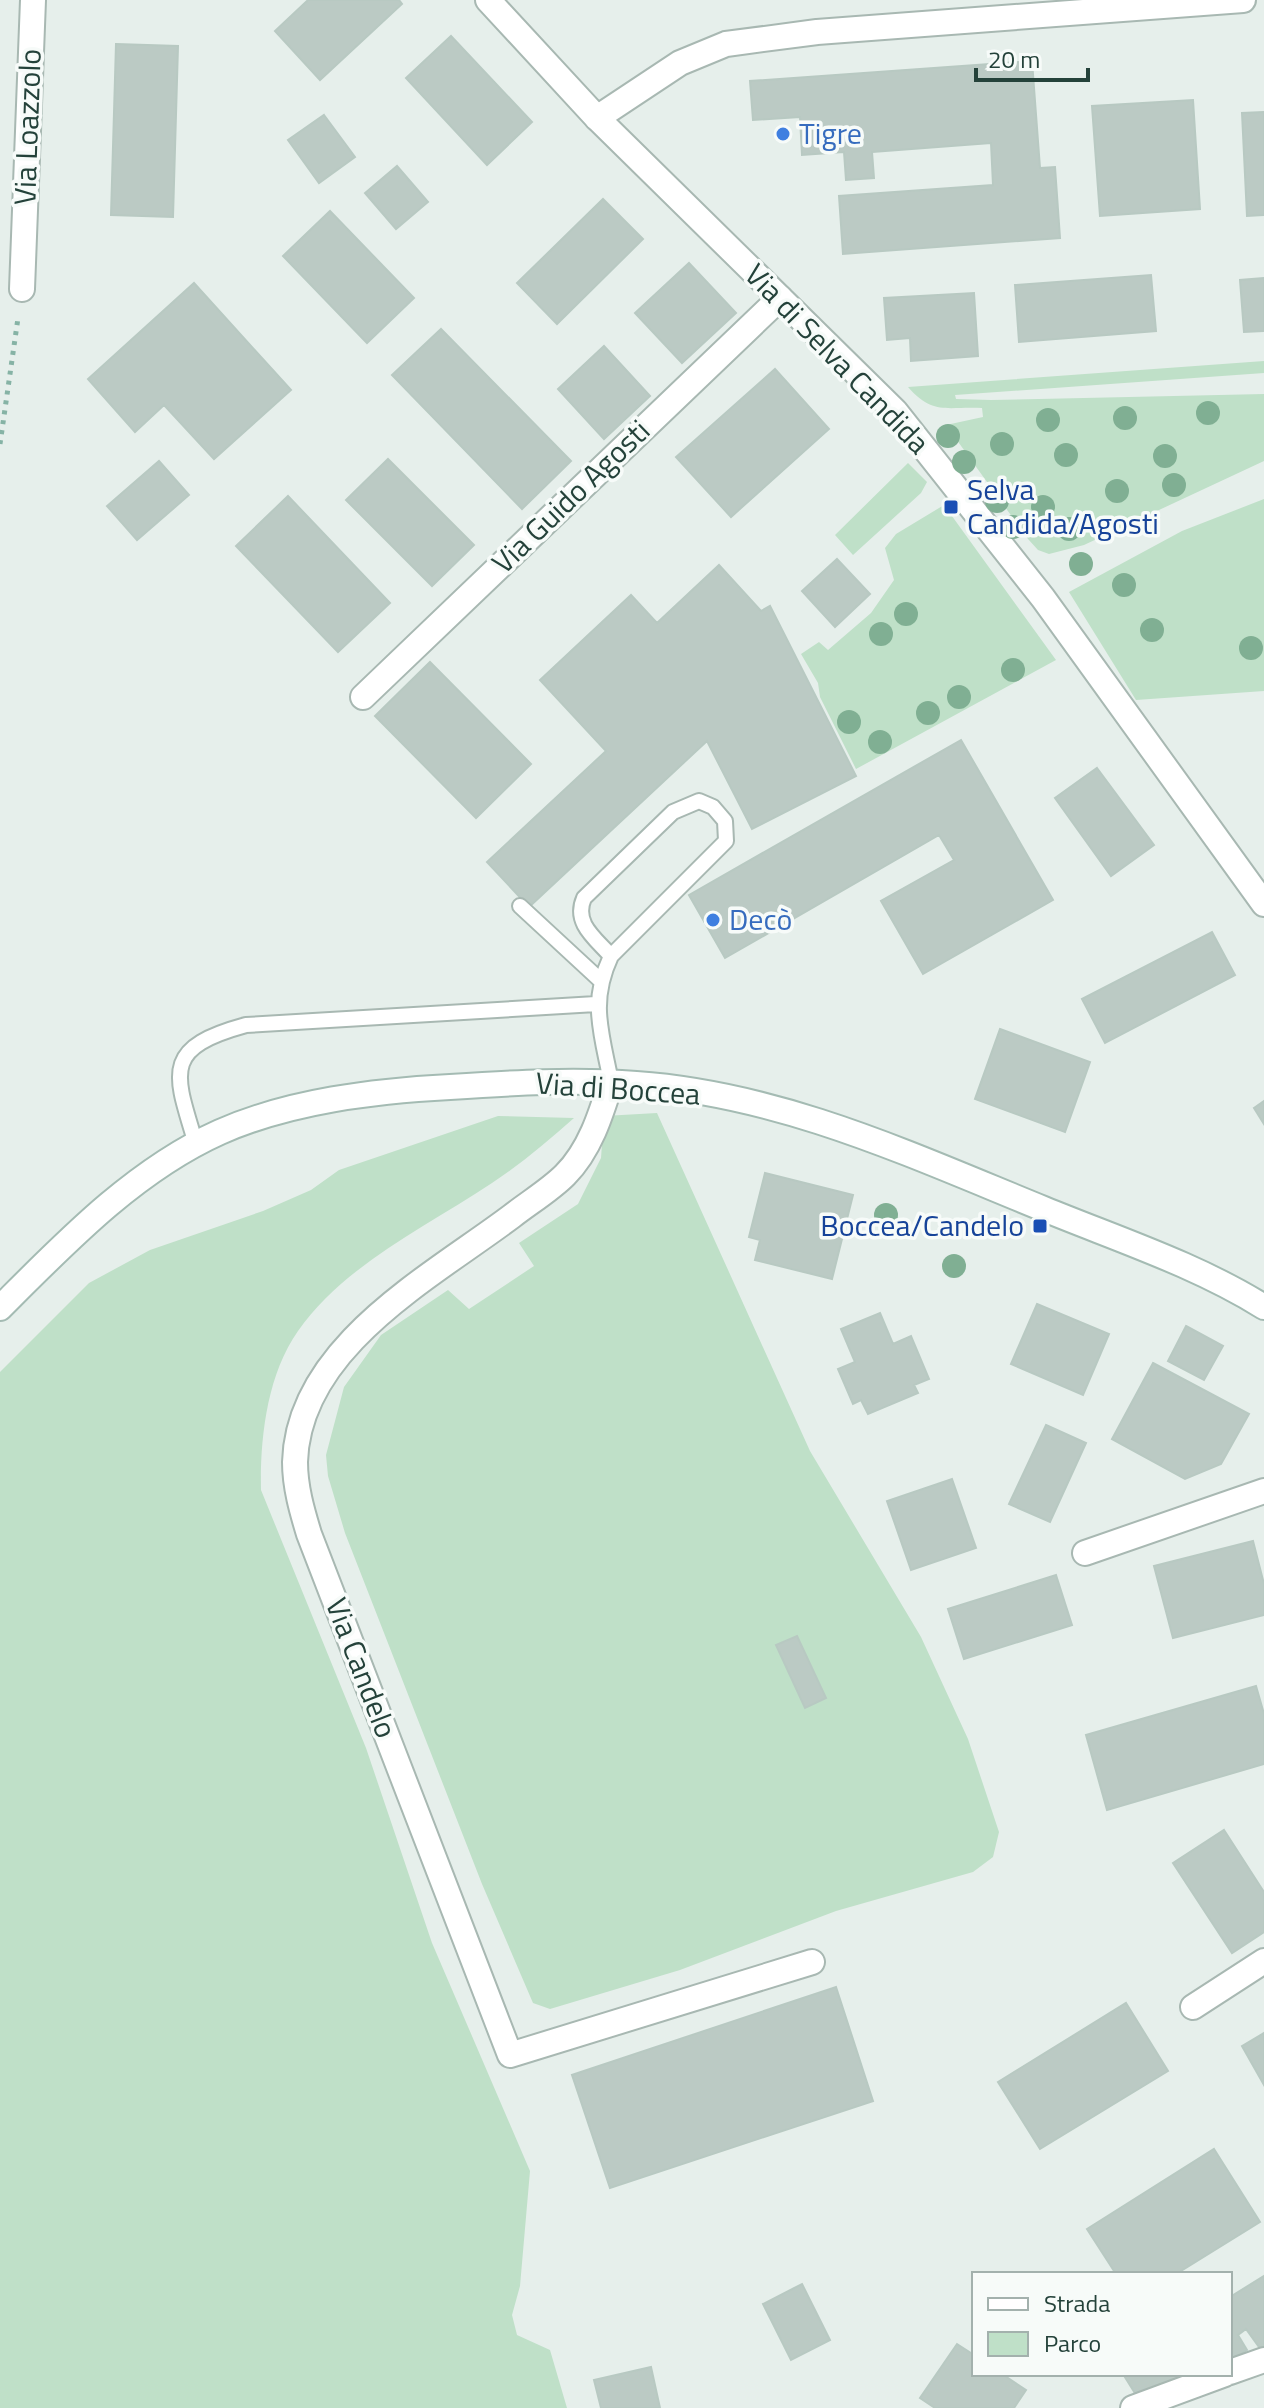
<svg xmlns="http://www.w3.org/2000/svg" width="1264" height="2408" viewBox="0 0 1264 2408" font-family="'Titillium Web',sans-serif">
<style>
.green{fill:#bfe0c8}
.building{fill:#bbcac4;stroke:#b8c9c2;stroke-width:2}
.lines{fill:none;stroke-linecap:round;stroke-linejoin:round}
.service-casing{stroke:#a8b8b2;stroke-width:18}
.minor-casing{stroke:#a8b8b2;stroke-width:28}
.tertiary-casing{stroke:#a8b8b2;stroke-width:28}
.secondary-casing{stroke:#a4bbb3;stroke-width:28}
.path{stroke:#86b3a5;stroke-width:5;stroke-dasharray:4 6;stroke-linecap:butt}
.service{stroke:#fff;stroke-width:14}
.minor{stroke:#fff;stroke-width:24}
.tertiary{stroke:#fff;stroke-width:24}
.secondary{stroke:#fff;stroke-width:24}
.tree{fill:#80af93}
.shop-dot{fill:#3f7fe0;stroke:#f7fbf9;stroke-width:3}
.transit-dot{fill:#1a4fb4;stroke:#f7fbf9;stroke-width:3}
.labels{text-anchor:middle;stroke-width:7;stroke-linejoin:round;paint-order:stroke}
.street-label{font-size:30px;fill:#24423a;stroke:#f7fbf9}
.shop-label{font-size:30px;fill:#366cbe;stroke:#f7fbf9;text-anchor:start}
.transit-label{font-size:30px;fill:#164399;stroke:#f7fbf9;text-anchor:start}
</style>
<rect width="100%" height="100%" fill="#e6efeb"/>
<path class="green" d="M 1264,361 L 1264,373 L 955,395 L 956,399 L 991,400 L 1264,394 L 1264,461 L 1084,545 L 1049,554 L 1038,550 L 1028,539 L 946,425 L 983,417 L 982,408 C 948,406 933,416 908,387 Z
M 908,463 L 927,482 L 921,493 L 853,555 L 835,535 Z
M 1264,499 L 1264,691 L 1136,700 L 1069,592 L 1182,531 Z
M 944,505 L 1056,660 L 856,769 L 820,697 L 818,683 L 801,654 L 819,642 L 828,650 L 871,613 L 894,580 L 885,548 L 896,534 Z
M 657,1113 L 810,1451 L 921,1637 L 968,1739 L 999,1832 L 993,1857 L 973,1872 L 836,1911 L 680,1970 L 550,2009 L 533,2003 L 482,1884 L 345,1533 L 328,1476 L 326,1455 L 344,1387 L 381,1335 L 448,1290 L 469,1309 L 534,1266 L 519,1243 L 578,1204 L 601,1158 L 604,1116 Z
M 498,1116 L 574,1118 C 548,1141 521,1164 492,1183 C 426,1227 344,1265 298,1331 C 267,1375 260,1438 261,1490 L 366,1748 L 432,1943 L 530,2171 L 520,2286 L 512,2315 L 517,2335 L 550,2350 L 567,2408 L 0,2408 L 0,1372 L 89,1283 L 150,1250 L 263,1211 L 311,1190 L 339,1170 Z"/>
<path class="building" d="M 308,0 L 399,0 L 402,4 L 320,80 L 275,31 Z
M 451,36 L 532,122 L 487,165 L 406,78 Z
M 116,44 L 178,46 L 173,217 L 111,215 Z
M 1032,61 L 1040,168 L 1055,167 L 1060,238 L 843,254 L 839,196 L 993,185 L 991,143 L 872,152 L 874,178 L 846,180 L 844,152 L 802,155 L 800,117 L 753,120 L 750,81 Z
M 1193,100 L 1200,209 L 1100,216 L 1092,106 Z
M 1264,112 L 1264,215 L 1247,216 L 1242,113 Z
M 324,115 L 355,157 L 319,183 L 288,140 Z
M 397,166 L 428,202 L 396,229 L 365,193 Z
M 603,199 L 643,239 L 557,324 L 517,283 Z
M 330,211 L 414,298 L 367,343 L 283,256 Z
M 689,263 L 736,313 L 682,363 L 635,313 Z
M 1151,275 L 1156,331 L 1019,342 L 1015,285 Z
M 1264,278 L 1264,331 L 1244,332 L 1240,280 Z
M 194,283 L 291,390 L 214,459 L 164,405 L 135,432 L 88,379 Z
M 974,293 L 978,356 L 911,361 L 910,338 L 887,340 L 884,298 Z
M 441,329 L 571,461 L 522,509 L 392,375 Z
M 604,346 L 650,396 L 604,439 L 558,389 Z
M 775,369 L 829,429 L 731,517 L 676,457 Z
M 388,459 L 474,545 L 432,586 L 346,500 Z
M 159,461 L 189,495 L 137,540 L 107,506 Z
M 288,496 L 390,603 L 338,652 L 236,546 Z
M 837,559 L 870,594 L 835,627 L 802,591 Z
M 719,565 L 761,611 L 770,606 L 856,776 L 752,829 L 707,741 L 529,907 L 487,862 L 606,751 L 540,680 L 631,595 L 657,623 Z
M 430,662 L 531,764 L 476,818 L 375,716 Z
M 961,740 L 1053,900 L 923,974 L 881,901 L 954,860 L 939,835 L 725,958 L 689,895 Z
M 1097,768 L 1154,845 L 1111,876 L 1055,798 Z
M 1212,932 L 1235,975 L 1105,1043 L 1082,999 Z
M 1000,1029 L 1090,1062 L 1065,1132 L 975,1099 Z
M 1264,1101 L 1264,1124 L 1254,1108 Z
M 765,1173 L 853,1195 L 832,1279 L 755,1260 L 760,1240 L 749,1237 Z
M 1037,1304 L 1109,1334 L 1083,1395 L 1011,1364 Z
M 880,1313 L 893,1344 L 911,1336 L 929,1379 L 914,1385 L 918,1393 L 868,1414 L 861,1400 L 853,1404 L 838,1369 L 855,1362 L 841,1329 Z
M 1186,1326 L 1223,1346 L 1204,1380 L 1168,1361 Z
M 1153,1363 L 1249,1414 L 1221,1464 L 1185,1479 L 1112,1439 Z
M 1046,1425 L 1086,1443 L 1050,1522 L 1009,1504 Z
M 952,1479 L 976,1548 L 911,1570 L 887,1501 Z
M 1253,1541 L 1264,1584 L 1264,1615 L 1173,1638 L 1154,1566 Z
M 1056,1575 L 1072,1625 L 964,1659 L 948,1609 Z
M 797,1636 L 826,1698 L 805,1708 L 776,1645 Z
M 1256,1686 L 1264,1714 L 1264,1764 L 1107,1810 L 1086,1735 Z
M 1224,1830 L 1264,1892 L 1264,1932 L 1232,1953 L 1173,1863 Z
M 836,1987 L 873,2101 L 610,2188 L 572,2075 Z
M 1126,2003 L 1168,2071 L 1040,2149 L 998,2082 Z
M 1264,2033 L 1264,2085 L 1242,2046 Z
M 1214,2149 L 1260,2222 L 1176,2274 L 1116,2274 L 1087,2229 Z
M 1264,2276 L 1264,2354 L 1246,2329 L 1238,2335 L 1247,2350 L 1230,2361 L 1230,2297 Z
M 802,2284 L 830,2340 L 791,2360 L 763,2304 Z
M 957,2344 L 974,2355 L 974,2374 L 1002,2374 L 1026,2390 L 1014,2408 L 935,2408 L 920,2398 Z
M 651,2367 L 660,2408 L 601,2408 L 594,2380 Z
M 1123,2374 L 1188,2374 L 1141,2403 Z"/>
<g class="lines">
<g class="service-casing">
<path id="service" d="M 520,906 L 600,980
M 611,956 C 595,938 573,923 584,898 L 673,812 L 699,801 L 713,807 L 725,821 L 726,841 L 611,956 C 589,1003 602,1034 611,1082
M 196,1144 C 174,1072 162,1048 246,1025 L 596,1004"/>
</g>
<g class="minor-casing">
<path id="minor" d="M 597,118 L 680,63 L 726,44 L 817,32 L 1243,0
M 22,289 L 33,0
M 363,697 L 780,298
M 611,1082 C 601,1114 590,1150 565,1175 C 550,1190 530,1202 512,1216 C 431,1277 298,1347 295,1462 C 295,1487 302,1511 309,1534 L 510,2055 L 812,1962
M 1085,1553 L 1264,1491
M 1193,2007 L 1264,1961
M 1230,2372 L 1264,2360
M 1133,2408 L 1225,2374"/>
</g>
<g class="tertiary-casing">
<path id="tertiary" d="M 488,0 L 597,118 L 895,411 L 1043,598 L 1264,904"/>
</g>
<g class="secondary-casing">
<path id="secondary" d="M 0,1308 C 66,1242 135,1170 220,1132 C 290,1101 374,1091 450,1087 C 512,1083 574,1079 636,1084 C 781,1094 911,1155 1044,1209 C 1117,1239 1197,1265 1264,1307"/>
</g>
<path class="path" d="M 0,444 L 18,318"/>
<use href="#service" class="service"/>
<use href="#minor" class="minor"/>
<use href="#tertiary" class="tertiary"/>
<use href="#secondary" class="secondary"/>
</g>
<g class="tree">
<circle cx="1208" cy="413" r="12"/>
<circle cx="1125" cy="418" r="12"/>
<circle cx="1048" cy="420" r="12"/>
<circle cx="948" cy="436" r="12"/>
<circle cx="1002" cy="444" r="12"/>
<circle cx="1066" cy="455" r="12"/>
<circle cx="1165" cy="456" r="12"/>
<circle cx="964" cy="462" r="12"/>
<circle cx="1174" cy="485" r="12"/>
<circle cx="1117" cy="491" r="12"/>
<circle cx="997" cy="501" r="12"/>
<circle cx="1043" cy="507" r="12"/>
<circle cx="1013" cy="527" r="12"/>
<circle cx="1069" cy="529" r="12"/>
<circle cx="1081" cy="564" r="12"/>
<circle cx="1124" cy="585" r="12"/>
<circle cx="906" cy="614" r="12"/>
<circle cx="1152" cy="630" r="12"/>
<circle cx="881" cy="634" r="12"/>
<circle cx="1251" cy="648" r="12"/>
<circle cx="1013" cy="670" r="12"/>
<circle cx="959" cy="697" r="12"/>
<circle cx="928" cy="713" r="12"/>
<circle cx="849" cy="722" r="12"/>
<circle cx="880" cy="742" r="12"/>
<circle cx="886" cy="1215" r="12"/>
<circle cx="954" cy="1266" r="12"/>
</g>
<g class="shop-dot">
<circle cx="783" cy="134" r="8"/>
<circle cx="713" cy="920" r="8"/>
</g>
<g class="transit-dot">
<rect x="943" y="499" width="16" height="16" rx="4"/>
<rect x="1032" y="1218" width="16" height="16" rx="4"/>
</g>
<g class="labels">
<g class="street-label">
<text transform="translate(28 127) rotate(-88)" y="10">Via Loazzolo</text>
<text transform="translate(837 359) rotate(46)" y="10">Via di Selva Candida</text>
<text transform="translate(571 497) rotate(-44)" y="10">Via Guido Agosti</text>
<text transform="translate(618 1089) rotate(4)" y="10">Via di Boccea</text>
<text transform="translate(361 1668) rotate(69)" y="10">Via Candelo</text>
</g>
<g class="shop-label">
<text x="799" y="144">Tigre</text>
<text x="729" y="930">Decò</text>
</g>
<g class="transit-label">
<text x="967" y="500">Selva<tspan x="967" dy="34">Candida/Agosti</tspan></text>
<text x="1024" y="1236" text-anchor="end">Boccea/Candelo</text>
</g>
</g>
<rect x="972" y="2272" width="260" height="104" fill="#f7fbf9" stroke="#a3b1ad" stroke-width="2"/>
<rect x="988" y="2298" width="40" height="12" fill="#ffffff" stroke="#a3b1ad" stroke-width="2"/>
<text x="1044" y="2312" font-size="24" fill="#24423a">Strada</text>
<rect x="988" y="2332" width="40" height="24" fill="#bfe0c8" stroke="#a3b1ad" stroke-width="2"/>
<text x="1044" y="2352" font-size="24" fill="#24423a">Parco</text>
<path d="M976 68v12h112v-12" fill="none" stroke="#24423a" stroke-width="4"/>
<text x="988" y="68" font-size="24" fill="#24423a" stroke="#f7fbf9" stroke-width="6" paint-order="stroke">20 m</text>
</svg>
